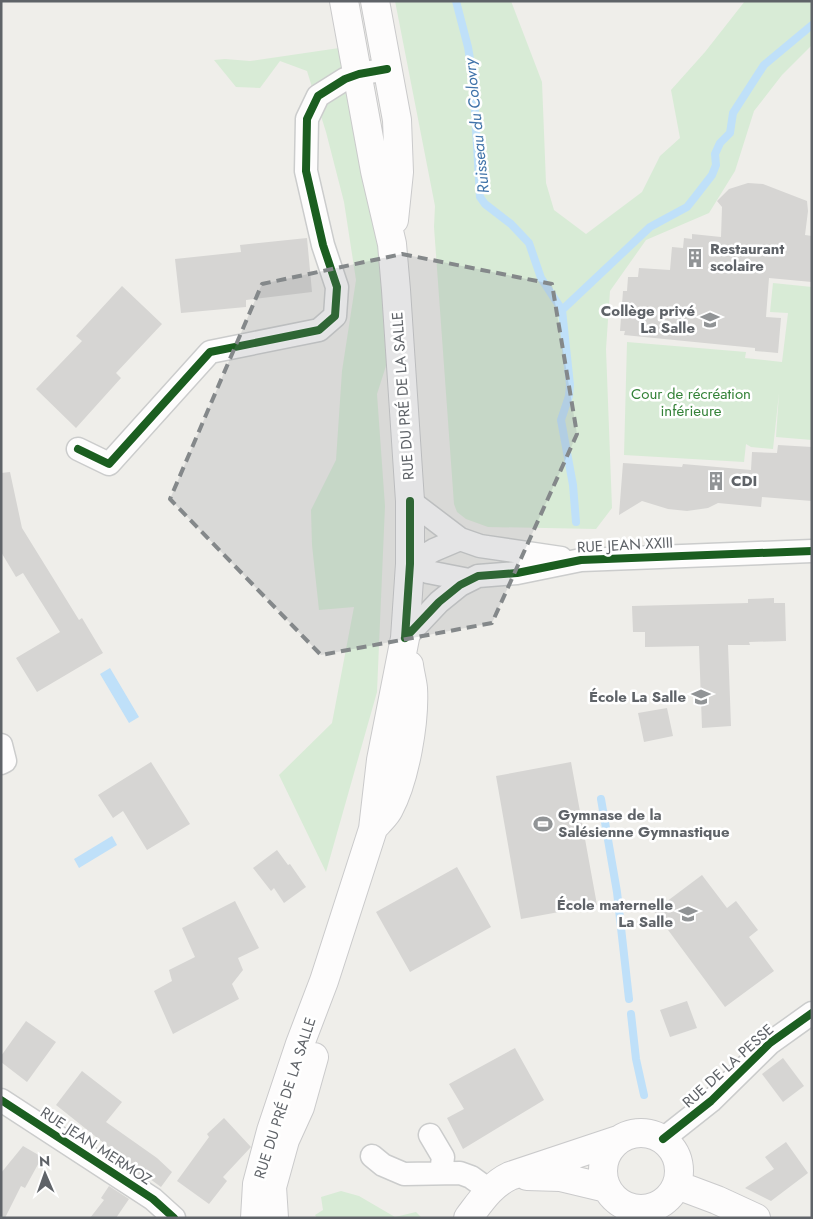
<svg xmlns="http://www.w3.org/2000/svg" width="813" height="1219" viewBox="0 0 813 1219" font-family="Jost,sans-serif">
<style>
.green{fill:#d8ebd6}
.water{fill:#bfe0f9}
.lines{fill:none;stroke-linecap:round;stroke-linejoin:round}
.stream{stroke:#bfe0f9;stroke-width:8}
.building{fill:#d6d5d3}
.street-casing{stroke:#cbcccc;stroke-width:25}
.secondary-casing{stroke:#cacacb;stroke-width:30}
.street{stroke:#fdfcfc;stroke-width:22}
.secondary{stroke:#fdfcfc;stroke-width:28}
.cycleway-casing{stroke:#fff;stroke-width:11}
.cycleway{stroke:#1b5e20;stroke-width:8}
.marked{fill:#84888a;fill-opacity:0.2;stroke:#84888a;stroke-width:4;stroke-dasharray:10 6;stroke-linejoin:round}
.labels{text-anchor:middle;stroke-width:5;stroke-linejoin:round;paint-order:stroke}
.poi-label{font-size:15px;font-weight:bold;fill:#5f6368;stroke:#fff;text-anchor:start}
.park-label{font-size:15px;fill:#348238;stroke:#fff}
.street-label{font-size:15px;fill:#5f6368;stroke:#fff}
.water-label{font-size:16px;font-style:italic;fill:#4174aa;stroke:#fff}
</style>
<rect width="100%" height="100%" fill="#efeeea"/>
<path class="green" d="M 395,1 L 511,1 L 542,82 L 546,183 L 554,210 L 586,234 L 642,192 L 660,156 L 680,138 L 671,90 L 705,52 L 745,1 L 812,1 L 812,45 L 782,75 L 754,111 L 735,171 L 709,213 L 646,240 L 610,291 L 606,349 L 612,508 L 596,529 L 488,527 L 466,519 L 457,512 L 454,504 L 434,227 L 435,206 Z
M 346,47 L 366,123 L 393,344 L 377,394 L 385,506 L 377,692 L 326,872 L 279,775 L 332,723 L 354,607 L 319,610 L 312,545 L 311,510 L 336,460 L 342,371 L 356,280 L 344,202 L 326,132 L 307,71 L 280,61 L 260,88 L 236,87 L 214,60 L 225,59 L 250,61 Z
M 773,283 L 812,287 L 812,440 L 776,437 L 779,393 L 773,449 L 751,447 L 746,444 L 744,462 L 624,455 L 627,342 L 746,352 L 745,358 L 782,362 L 788,313 L 770,312 Z
M 341,1191 L 359,1196 L 395,1217 L 416,1212 L 422,1218 L 317,1218 L 315,1215 L 323,1210 L 321,1197 Z"/>
<path class="water" d="M 110,668 L 139,717 L 129,723 L 100,674 Z
M 112,836 L 117,845 L 79,868 L 74,859 Z"/>
<g class="lines">
<path class="stream" d="M 456,1 L 468,47 L 473,77 L 480,197 L 485,204 L 511,224 L 529,243 L 541,278 L 562,310 L 570,385 L 569,396 L 561,420 L 573,485 L 576,522
M 562,310 L 650,227 L 687,207 L 695,197 L 712,175 L 716,165 L 715,154 L 720,143 L 730,133 L 733,113 L 764,65 L 812,25
M 601,799 L 617,892 L 629,999
M 631,1014 L 636,1059 L 644,1095"/>
</g>
<path class="building" d="M 748,183 L 763,184 L 807,201 L 808,211 L 805,235 L 812,236 L 812,282 L 769,278 L 766,317 L 781,318 L 778,353 L 755,351 L 755,348 L 624,335 L 625,331 L 620,331 L 623,291 L 627,291 L 628,277 L 638,277 L 639,268 L 670,270 L 672,247 L 683,248 L 684,238 L 692,239 L 692,234 L 721,237 L 722,207 L 717,201 L 729,189 Z
M 307,238 L 312,292 L 246,300 L 246,307 L 181,313 L 175,259 L 241,252 L 240,245 Z
M 122,286 L 162,324 L 116,373 L 121,378 L 76,428 L 36,389 L 82,341 L 76,336 Z
M 778,445 L 812,447 L 812,501 L 762,497 L 761,507 L 718,503 L 708,508 L 687,511 L 668,509 L 642,501 L 619,515 L 623,463 L 682,467 L 683,464 L 751,470 L 752,452 L 777,453 Z
M 10,472 L 22,528 L 79,620 L 82,618 L 103,653 L 37,692 L 16,658 L 60,632 L 23,573 L 16,577 L 1,552 L 1,473 Z
M 774,598 L 774,603 L 785,603 L 786,641 L 749,642 L 750,645 L 728,645 L 731,726 L 702,728 L 699,646 L 645,647 L 645,632 L 633,632 L 632,606 L 748,603 L 748,599 Z
M 667,708 L 673,736 L 644,742 L 638,713 Z
M 151,762 L 190,824 L 147,850 L 123,811 L 113,818 L 98,795 Z
M 571,762 L 597,905 L 521,919 L 496,776 Z
M 277,850 L 288,865 L 290,864 L 306,887 L 284,903 L 274,888 L 271,891 L 253,868 Z
M 457,867 L 491,927 L 410,972 L 376,912 Z
M 702,875 L 727,908 L 736,901 L 758,930 L 749,937 L 774,971 L 725,1007 L 654,911 Z
M 235,901 L 259,948 L 238,958 L 243,970 L 232,984 L 239,999 L 173,1034 L 154,991 L 172,981 L 169,970 L 195,957 L 182,928 Z
M 687,1001 L 697,1028 L 670,1037 L 660,1010 Z
M 26,1021 L 56,1042 L 27,1082 L 1,1062 L 1,1056 Z
M 515,1048 L 544,1100 L 463,1149 L 447,1118 L 464,1109 L 449,1084 Z
M 783,1058 L 804,1086 L 783,1102 L 762,1074 Z
M 82,1071 L 122,1102 L 106,1122 L 157,1158 L 172,1172 L 161,1187 L 146,1176 L 145,1178 L 124,1164 L 126,1162 L 114,1153 L 115,1152 L 56,1105 Z
M 224,1118 L 251,1147 L 223,1177 L 227,1181 L 209,1204 L 177,1181 L 209,1137 L 207,1134 Z
M 786,1142 L 808,1173 L 771,1201 L 745,1188 L 774,1169 L 765,1157 Z
M 23,1146 L 42,1157 L 25,1188 L 21,1186 L 5,1218 L 1,1218 L 1,1173 Z
M 109,1186 L 129,1199 L 116,1218 L 90,1218 L 104,1200 L 101,1198 Z"/>
<g class="lines">
<g class="street-casing">
<path id="street" d="M 78,449 L 109,464 L 210,352 L 319,330 L 335,316 L 337,287 L 323,245 L 306,171 L 307,119 L 318,96 L 345,79 L 359,74 L 387,69
M 410,501 L 460,539 L 480,546 L 561,558
M 410,564 L 428,572 L 469,580
M 410,564 L 434,550 L 460,539
M 405,638 L 439,602 L 460,585 L 478,576 L 517,573 L 581,560 L 812,551
M 1,745 L 5,761 L 1,763
M 1,1100 L 153,1199 L 174,1218
M 430,1135 L 443,1157 L 441,1173
M 663,1139 L 711,1101 L 770,1043 L 812,1013
M 372,1156 L 383,1165 L 404,1174 L 460,1173 L 471,1177 L 489,1190
M 635,1209 L 636,1218"/>
</g>
<g class="secondary-casing">
<path id="secondary" d="M 375,1 L 397,120 L 399,172 L 394,220
M 377,824 C 381,819 386,815 389,809 C 405,779 415,722 413,688 C 412,680 410,673 409,665
M603 1171a38 38 0 1 1 76 0a38 38 0 1 1-76 0Z
M 527,1176 L 560,1177 L 606,1188
M 677,1185 L 717,1200 L 756,1218
M 255,1218 L 257,1184 L 271,1131 L 300,1044 L 324,981 L 373,829 L 381,760 L 405,638 L 410,564 L 410,501 L 396,290 L 392,244 L 375,171 L 344,1
M 274,1218 L 272,1187 L 285,1140 L 300,1107 L 314,1057
M 468,1218 C 481,1201 491,1185 510,1176 L 618,1140"/>
</g>
<use href="#street" class="street"/>
<use href="#secondary" class="secondary"/>
<g class="cycleway-casing">
<path id="cycleway" d="M 78,449 L 109,464 L 210,352 L 319,330 L 335,316 L 337,287 L 323,245 L 306,171 L 307,119 L 318,96 L 345,79 L 359,74 L 387,69
M 405,638 L 439,602 L 460,585 L 478,576 L 517,573 L 581,560 L 812,551
M 405,638 L 410,564 L 410,501
M 1,1100 L 153,1199 L 174,1218
M 663,1139 L 711,1101 L 770,1043 L 812,1013"/>
</g>
<use href="#cycleway" class="cycleway"/>
</g>
<path class="marked" d="M 402,254 L 552,284 L 577,434 L 492,623 L 321,655 L 170,499 L 262,284 Z"/>
<defs>
<g id="building-bare" transform="scale(1.5)"><path d="M-4-6H4V6H1V3H-1V6H-4ZM-2.5-4.3h1.7v1.8h-1.7ZM.8-4.3h1.7v1.8H.8ZM-2.5-1h1.7V.8h-1.7ZM.8-1h1.7V.8H.8Z" fill="#919496" stroke="#fff" stroke-width="2.5" paint-order="stroke"/></g>
<g id="school-bare" transform="scale(1.5)"><path d="M0-5L7-2L0 1L-7-2ZM-4 1L0 2.5L4 1V4Q0 6-4 4Z" fill="#919496" stroke="#fff" stroke-width="2.5" paint-order="stroke"/></g>
<g id="stadium-bare" transform="scale(1.5)"><path d="M0-5a6.5 5 0 1 0 0 10a6.5 5 0 1 0 0-10ZM-3.5-1.8h7v3.6h-7Z" fill="#919496" stroke="#fff" stroke-width="2.5" paint-order="stroke"/></g>
</defs>
<g fill-rule="evenodd">
<use href="#building-bare" x="695" y="258"/>
<use href="#school-bare" x="710" y="320"/>
<use href="#building-bare" x="716" y="481"/>
<use href="#school-bare" x="701" y="697"/>
<use href="#stadium-bare" x="543" y="824"/>
<use href="#school-bare" x="688" y="914"/>
</g>
<g class="labels">
<g class="poi-label">
<text x="710" y="254">Restaurant<tspan x="710" dy="17">scolaire</tspan></text>
<text x="695" y="316" text-anchor="end">Collège privé<tspan x="695" dy="17">La Salle</tspan></text>
<text x="731" y="486">CDI</text>
<text x="686" y="702" text-anchor="end">École La Salle</text>
<text x="558" y="820">Gymnase de la<tspan x="558" dy="17">Salésienne Gymnastique</tspan></text>
<text x="673" y="910" text-anchor="end">École maternelle<tspan x="673" dy="17">La Salle</tspan></text>
</g>
<g class="park-label">
<text x="691" y="399">Cour de récréation<tspan x="691" dy="17">inférieure</tspan></text>
</g>
<g class="street-label">
<text transform="translate(403 396) rotate(-94)" y="5">RUE DU PRÉ DE LA SALLE</text>
<text transform="translate(625 545) rotate(-3)" y="5">RUE JEAN XXIII</text>
<text transform="translate(728 1066) rotate(-42)" y="5">RUE DE LA PESSE</text>
<text transform="translate(285 1098) rotate(-72)" y="5">RUE DU PRÉ DE LA SALLE</text>
<text transform="translate(96 1146) rotate(33)" y="5">RUE JEAN MERMOZ</text>
</g>
<g class="water-label">
<text transform="translate(476 126) rotate(-96)" y="6">Ruisseau du Colovry</text>
</g>
</g>
<rect width="813" height="1219" fill="none" stroke="#5f6368" stroke-width="5"/>
<g transform="translate(45 1174) rotate(358)" stroke="#ffffff" stroke-width="4" paint-order="stroke">
<path d="M0-4L9 19L0 12L-9 19Z" fill="#5f6368"/>
<text y="-8" font-size="14" font-weight="bold" text-anchor="middle" fill="#5f6368">N</text>
</g>
</svg>
